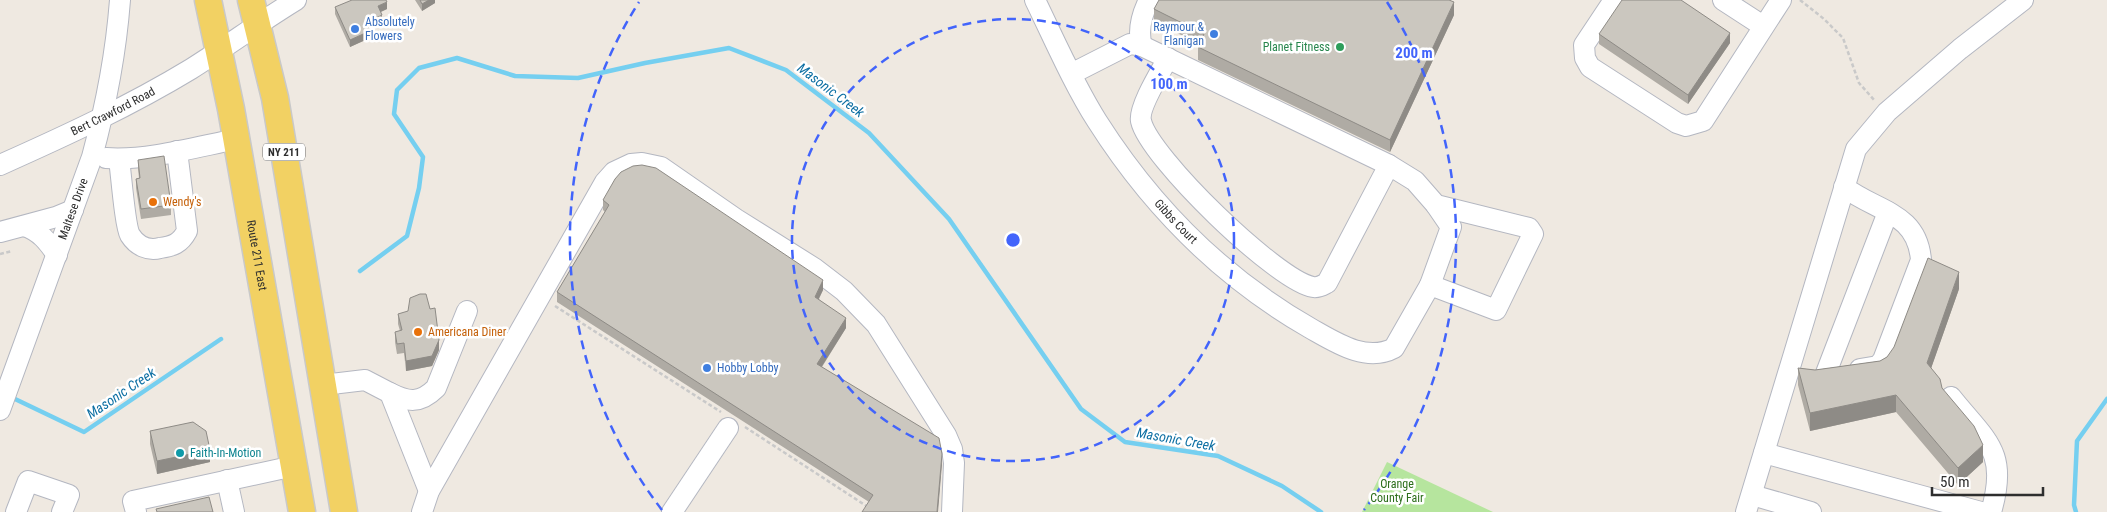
<svg xmlns="http://www.w3.org/2000/svg" width="2107" height="512" viewBox="0 0 2107 512" font-family="'Roboto Condensed',sans-serif">
<style>
.green{fill:#b6e59e}
.lines{fill:none;stroke-linecap:round;stroke-linejoin:round}
.stream{stroke:#75cff0;stroke-width:4.5}
.minor-casing{stroke:#b4b7c1;stroke-width:22}
.major-casing{stroke:#c9c9c9;stroke-width:29}
.path{stroke:#c9c9c9;stroke-width:2.5;stroke-dasharray:4 2.5;stroke-linecap:butt}
.minor{stroke:#fff;stroke-width:20}
.major{stroke:#f2d163;stroke-width:26}
.wall{fill:#afaba4}
.shaded-wall{fill:#8e8b86}
.building{fill:#cbc7bf;stroke:#8e8b86}
.ring{fill:none;stroke:#4264fb;stroke-width:2.5;stroke-dasharray:9 6}
.shop-dot{fill:#3f7fe0;stroke:#fff;stroke-width:2}
.leisure-dot{fill:#2e9e5b;stroke:#fff;stroke-width:2}
.food-dot{fill:#e8710a;stroke:#fff;stroke-width:2}
.culture-dot{fill:#0f9aa8;stroke:#fff;stroke-width:2}
.labels{text-anchor:middle;stroke-width:5;stroke-linejoin:round;paint-order:stroke}
.shield{fill:#fff;stroke:#6d6d6d;stroke-width:1}
.shield-label{font-size:11px;font-weight:bold;fill:#2e2e2e}
.shop-label{font-size:12px;fill:#366cbe;stroke:#fff;text-anchor:start}
.leisure-label{font-size:12px;fill:#27864d;stroke:#fff;text-anchor:end}
.street-label{font-size:12px;fill:#2e2e2e;stroke:#fff}
.food-label{font-size:12px;fill:#c56008;stroke:#fff;text-anchor:start}
.culture-label{font-size:12px;fill:#0d838f;stroke:#fff;text-anchor:start}
.park-label{font-size:12px;fill:#2c6e1b;stroke:#fff}
.water-label{font-size:14px;font-style:italic;fill:#0d6fa3;stroke:#fff}
.centre{fill:#4264fb;stroke:#fff;stroke-width:2.5}
.ring-label{font-size:15px;text-anchor:middle;font-weight:bold;fill:#4264fb;stroke:#fff;stroke-width:5;stroke-linejoin:round;paint-order:stroke}
</style>
<rect width="100%" height="100%" fill="#efe9e1"/>
<path class="green" d="M 1387,462 L 1493,512 L 1362,512 Z"/>
<g class="lines">
<path class="stream" d="M 360,271 L 407,236 L 419,188 L 423,157 L 394,114 L 397,90 L 419,68 L 457,58 L 515,76 L 578,78 L 645,63 L 729,48 L 786,70 L 869,133 L 949,219 L 1081,409 L 1125,442 L 1218,456 L 1282,486 L 1321,512
M 9,398 L 15,399 L 84,432 L 221,339
M 2076,512 L 2074,505 L 2077,441 L 2107,399"/>
<g class="minor-casing">
<g id="minor">
<path id="s1" d="M 1035,0 C 1055,41 1073,83 1097,121 C 1151,206 1223,278 1310,328 C 1335,342 1366,363 1394,348 L 1430,285 L 1496,310 L 1533,234 L 1529,228 L 1436,205 L 1415,181 L 1389,165 L 1142,46 L 1130,44 L 1071,74"/>
<path d="M 1614,0 L 1584,45 L 1585,58 L 1590,67 L 1677,123 L 1686,126 L 1703,121 L 1781,0"/>
<path d="M 1723,0 L 1763,26"/>
<path d="M 1142,46 C 1137,30 1142,14 1149,0"/>
<path d="M 1168,58 C 1161,71 1138,108 1141,121 C 1149,157 1277,281 1313,287 C 1319,288 1323,285 1327,283 L 1389,165"/>
<path d="M 106,158 C 147,161 196,147 237,139"/>
<path d="M 119,159 C 121,173 125,226 130,235 C 137,246 148,251 160,248 C 173,246 180,244 187,231 L 177,151"/>
<path id="s2" d="M 0,165 C 65,136 130,106 191,69 C 226,47 260,22 296,0"/>
<path d="M 1844,187 C 1877,212 1917,212 1921,260 L 1883,360 L 1878,366 L 1860,369"/>
<path d="M 24,226 C 40,231 48,242 57,255"/>
<path d="M 0,232 L 56,217 L 73,210"/>
<path d="M 1430,285 L 1451,227 L 1436,205"/>
<path d="M 1826,373 L 1888,212"/>
<path d="M 323,385 L 365,380 L 390,393 L 429,491"/>
<path d="M 390,393 C 408,402 420,404 436,388 L 467,311"/>
<path d="M 1951,397 C 1986,441 2009,451 1991,512"/>
<path id="s3" d="M 0,410 L 92,157 C 106,105 116,53 120,0"/>
<path d="M 1764,453 L 1981,512"/>
<path d="M 227,480 L 234,512"/>
<path d="M 1752,495 L 1811,512"/>
<path d="M 16,512 L 28,481 L 69,495 L 62,512"/>
<path d="M 136,512 L 133,501 L 294,466"/>
<path d="M 422,512 L 429,491 L 605,182 L 614,172 L 631,164 L 642,163 L 661,167 L 736,219 L 814,268 L 844,291 L 876,324 L 946,435 L 952,449 L 954,463 L 952,512"/>
<path d="M 672,512 L 728,428"/>
<path d="M 1746,512 L 1856,149 L 1887,112 L 1960,49 L 2023,0"/>
</g>
</g>
<g class="major-casing">
<g id="major">
<path id="s4" d="M 208,0 L 231,109 L 302,512"/>
<path d="M 251,0 L 275,98 L 344,512"/>
</g>
</g>
<path class="path" d="M 1800,0 L 1824,19 L 1843,38 L 1859,83 L 1875,101
M 0,254 L 12,251
M 555,306 L 721,412
M 745,427 L 868,507 L 865,512"/>
<use href="#minor" class="minor"/>
<use href="#major" class="major"/>
</g>
<path class="wall" d="M 415,0 L 435,0 L 435,3 L 422,11 Z
M 335,7 L 387,9 L 381,12 L 382,22 L 370,27 L 372,37 L 350,47 L 335,14 Z
M 1154,9 L 1454,15 L 1390,152 L 1198,60 L 1198,47 L 1200,44 L 1154,22 Z
M 1599,34 L 1730,43 L 1688,104 L 1599,44 Z
M 138,160 L 171,205 L 171,215 L 141,219 L 136,188 L 136,179 L 139,178 L 138,169 Z
M 603,200 L 823,290 L 819,299 L 846,328 L 822,367 L 942,464 L 869,502 L 557,302 L 557,292 L 605,212 L 603,210 Z
M 1959,289 L 1931,368 L 1983,462 L 1958,485 L 1896,412 L 1810,431 L 1798,385 L 1798,368 L 1815,370 L 1880,361 L 1887,357 Z
M 430,309 L 439,350 L 432,366 L 406,371 L 404,353 L 397,354 L 395,342 L 395,332 L 400,331 L 398,324 L 398,314 Z
M 150,431 L 210,462 L 157,474 L 150,444 Z"/>
<path class="shaded-wall" d="M 429,0 L 435,0 L 435,3 L 422,11 L 422,4 Z
M 387,2 L 387,9 L 378,13 L 378,6 Z
M 1454,2 L 1454,15 L 1390,152 L 1390,140 Z
M 382,15 L 382,22 L 368,29 L 368,22 Z
M 372,30 L 372,37 L 350,47 L 350,40 Z
M 1730,33 L 1730,43 L 1688,104 L 1688,95 Z
M 1959,272 L 1959,289 L 1927,380 L 1927,363 Z
M 823,280 L 823,290 L 815,306 L 815,297 Z
M 846,318 L 846,328 L 817,374 L 817,364 Z
M 439,340 L 439,350 L 432,366 L 406,371 L 406,361 Z
M 1896,395 L 1896,412 L 1810,431 L 1810,413 Z
M 1983,445 L 1983,462 L 1958,485 L 1958,468 Z
M 210,450 L 210,462 L 157,474 L 157,461 Z
M 942,454 L 942,464 L 938,512 L 937,512 Z"/>
<path class="building" d="M 352,0 L 386,0 L 387,2 L 378,6 L 382,15 L 368,22 L 372,30 L 350,40 L 335,7 Z
M 420,0 L 429,0 L 422,4 Z
M 1159,0 L 1449,0 L 1454,2 L 1390,140 L 1198,47 L 1204,34 L 1154,9 Z
M 1622,0 L 1681,0 L 1730,33 L 1688,95 L 1599,34 Z
M 164,156 L 171,205 L 141,209 L 136,179 L 140,178 L 138,160 Z
M 642,165 L 656,168 L 823,280 L 815,297 L 846,318 L 817,364 L 939,438 L 942,454 L 937,512 L 862,512 L 873,495 L 557,292 L 609,205 L 603,200 L 615,179 L 621,172 L 633,166 Z
M 1928,258 L 1959,272 L 1927,363 L 1940,379 L 1942,388 L 1974,426 L 1983,445 L 1958,468 L 1896,395 L 1810,413 L 1798,368 L 1815,370 L 1880,361 L 1887,357 L 1894,347 Z
M 420,294 L 426,294 L 430,309 L 435,308 L 439,340 L 432,356 L 406,361 L 404,343 L 397,344 L 395,332 L 402,330 L 398,314 L 408,311 L 410,298 Z
M 193,422 L 206,431 L 210,450 L 157,461 L 150,431 Z
M 209,497 L 213,512 L 157,512 L 156,509 Z"/>
<g class="ring">
<circle cx="1013" cy="240" r="221"/>
<path d="M662 510A443 443 0 0 1 639 2M1387 2A443 443 0 0 1 1364 510"/>
</g>
<g class="shop-dot">
<circle cx="355" cy="29" r="5"/>
<circle cx="1214" cy="34" r="5"/>
<circle cx="707" cy="368" r="5"/>
</g>
<circle class="leisure-dot" cx="1340" cy="47" r="5"/>
<g class="food-dot">
<circle cx="153" cy="202" r="5"/>
<circle cx="418" cy="332" r="5"/>
</g>
<circle class="culture-dot" cx="180" cy="453" r="5"/>
<g class="labels">
<rect class="shield" x="263" y="143.5" width="42" height="17" rx="4"/>
<g class="shield-label">
<text x="284" y="156">NY 211</text>
</g>
<g class="shop-label">
<text x="365" y="26">Absolutely<tspan x="365" dy="14">Flowers</tspan></text>
<text x="1204" y="31" text-anchor="end">Raymour &amp;<tspan x="1204" dy="14">Flanigan</tspan></text>
<text x="717" y="372">Hobby Lobby</text>
</g>
<g class="leisure-label">
<text x="1330" y="51">Planet Fitness</text>
</g>
<g class="street-label">
<text dy="4" stroke="none"><textPath href="#s2" startOffset="125">Bert Crawford Road</textPath></text>
<text dy="4" stroke="none"><textPath href="#s3" startOffset="214">Maltese Drive</textPath></text>
<text dy="4" stroke="none"><textPath href="#s1" startOffset="264">Gibbs Court</textPath></text>
<text dy="4" stroke="none"><textPath href="#s4" startOffset="260">Route 211 East</textPath></text>
</g>
<g class="food-label">
<text x="163" y="206">Wendy's</text>
<text x="428" y="336">Americana Diner</text>
</g>
<g class="culture-label">
<text x="190" y="457">Faith-In-Motion</text>
</g>
<g class="park-label">
<text x="1397" y="488">Orange<tspan x="1397" dy="14">County Fair</tspan></text>
</g>
<g class="water-label">
<text transform="translate(831 90) rotate(37)" y="5">Masonic Creek</text>
<text transform="translate(121 393) rotate(-34)" y="5">Masonic Creek</text>
<text transform="translate(1176 439) rotate(10)" y="5">Masonic Creek</text>
</g>
</g>
<circle cx="1013" cy="240" r="8" class="centre"/>
<g class="ring-label">
<text x="1414" y="58">200 m</text>
<text x="1169" y="89">100 m</text>
</g>
<path d="M1932 487v8h111v-8" fill="none" stroke="#2e2e2e" stroke-width="2.5"/>
<text x="1940" y="487" font-size="15" fill="#2e2e2e" stroke="#ffffff" stroke-width="4" paint-order="stroke">50 m</text>
</svg>
